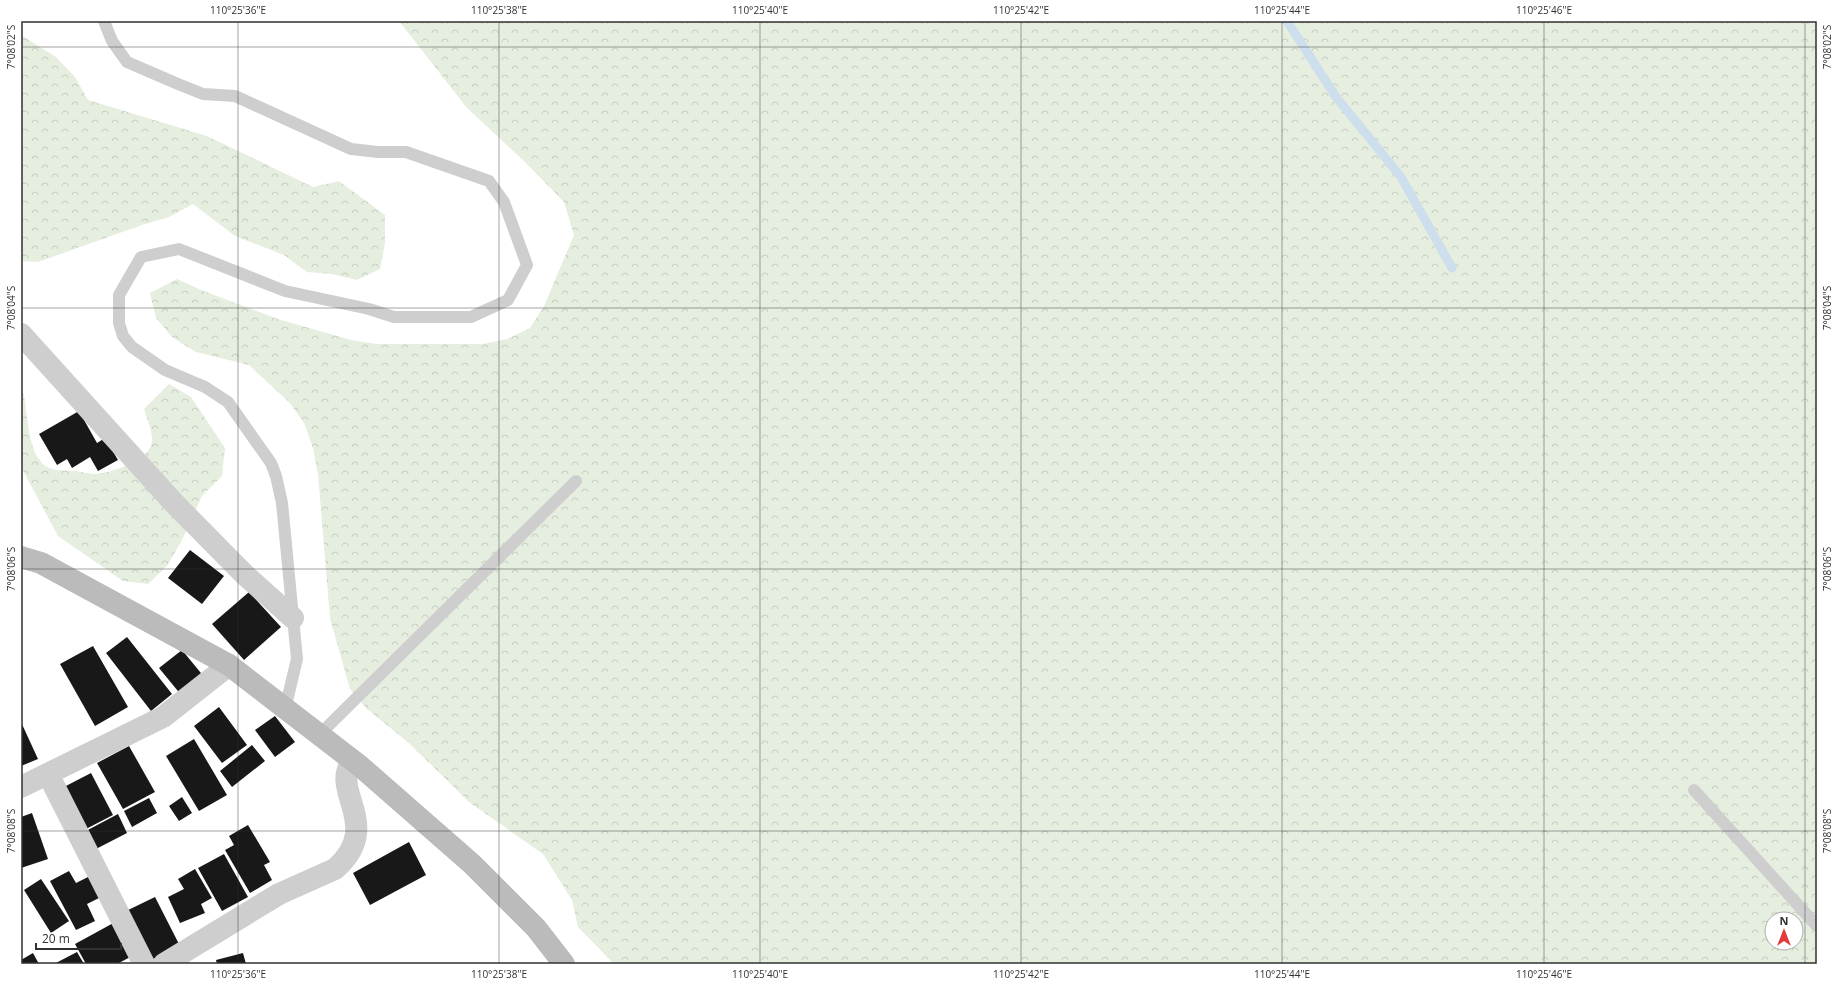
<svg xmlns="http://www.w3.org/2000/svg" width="1838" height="985" viewBox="0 0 1838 985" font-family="'Open Sans',sans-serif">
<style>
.forest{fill:url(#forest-crowns);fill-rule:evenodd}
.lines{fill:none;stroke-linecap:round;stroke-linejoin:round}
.stream{stroke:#cddeec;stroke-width:9}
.building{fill:#181818}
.service{stroke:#cecece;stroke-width:12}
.minor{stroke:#cecece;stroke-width:22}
.secondary{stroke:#bbb;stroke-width:22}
.ticks{fill:none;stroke:#313131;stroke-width:1;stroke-opacity:0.45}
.neatline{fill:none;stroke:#313131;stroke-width:1.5}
.ticks-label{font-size:10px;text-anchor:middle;fill:#313131}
</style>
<defs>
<pattern id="forest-crowns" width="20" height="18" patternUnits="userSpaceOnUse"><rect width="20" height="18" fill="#e6eee0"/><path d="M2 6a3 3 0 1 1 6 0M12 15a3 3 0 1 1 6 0" fill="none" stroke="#c6cdc1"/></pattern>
</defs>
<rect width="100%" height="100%" fill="#fff"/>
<path class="forest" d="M 399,21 L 1817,21 L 1817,964 L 614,964 L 578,927 L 572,900 L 543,854 L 469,802 L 409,743 L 367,709 L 350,689 L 330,618 L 318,474 L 313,448 L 304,423 L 289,402 L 249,365 L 196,352 L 173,338 L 156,318 L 150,293 L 177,279 L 201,290 L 278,319 L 351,340 L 376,344 L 483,344 L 507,339 L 530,328 L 544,306 L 574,235 L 564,202 L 525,162 L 467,108 ZM 1772,919 L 1796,919 L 1796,943 L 1772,943 Z
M 21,35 L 56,57 L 75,77 L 88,100 L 207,136 L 313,187 L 339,181 L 385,215 L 385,243 L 380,269 L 357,280 L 332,274 L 307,272 L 284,255 L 235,236 L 193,204 L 169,217 L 142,225 L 38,262 L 21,261 Z
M 21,383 C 28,405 26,445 41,462 C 49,472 63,470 75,471 C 81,471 87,474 93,474 C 109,474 142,462 150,448 C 156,437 147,420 144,409 L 169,384 L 191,397 L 225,448 L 222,476 L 202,496 L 181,542 L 167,566 L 148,584 L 123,581 L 58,536 L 21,467 Z"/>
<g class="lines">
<path class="stream" d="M 1287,21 L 1336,97 L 1401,177 L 1452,268"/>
</g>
<path class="building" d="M 79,411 L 97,443 L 105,438 L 118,460 L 98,471 L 90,457 L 72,468 L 67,459 L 57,465 L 39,434 Z
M 190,550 L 224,576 L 202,604 L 168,578 Z
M 249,592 L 281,627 L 244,660 L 212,624 Z
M 127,637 L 172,694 L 151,711 L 106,653 Z
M 93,646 L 128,707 L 95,726 L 60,664 Z
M 182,650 L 205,678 L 182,696 L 159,668 Z
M 219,707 L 247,745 L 222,763 L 194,726 Z
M 275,716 L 295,742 L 275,757 L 255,730 Z
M 21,722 L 38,759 L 21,766 Z
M 194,739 L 227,795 L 199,811 L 166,756 Z
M 252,745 L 265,761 L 232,787 L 220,771 Z
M 129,746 L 155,792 L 123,809 L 97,763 Z
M 91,773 L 113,815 L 84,830 L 62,788 Z
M 182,797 L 192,813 L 179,821 L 169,806 Z
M 149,798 L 157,813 L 132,827 L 124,811 Z
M 32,813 L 48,859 L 21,868 L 21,817 Z
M 118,814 L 127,833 L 94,850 L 84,832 Z
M 248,825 L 270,862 L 264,865 L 272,880 L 250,893 L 225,850 L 234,845 L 229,836 Z
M 409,842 L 426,875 L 370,905 L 353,873 Z
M 224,854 L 248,897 L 222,911 L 198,868 Z
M 195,869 L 212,898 L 201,904 L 205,913 L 180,923 L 168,897 L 184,889 L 178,879 Z
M 69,871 L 76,883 L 90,876 L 101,897 L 87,904 L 95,921 L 76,930 L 50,881 Z
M 41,879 L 69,921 L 51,933 L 24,890 Z
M 155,897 L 180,946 L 147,962 L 122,913 Z
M 117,921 L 134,955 L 117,964 L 86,964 L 75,944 Z
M 77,952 L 84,964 L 54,964 Z
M 33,953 L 39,964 L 21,964 L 21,960 Z
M 243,953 L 246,964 L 217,964 L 216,960 Z"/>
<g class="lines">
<path class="service" d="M 104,21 L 112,41 L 127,62 L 178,84 L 203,94 L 235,96 L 351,149 L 378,152 L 406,152 L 489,181 L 504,202 L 527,265 L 508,300 L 471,317 L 394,317 L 369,309 L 285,291 L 179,249 L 141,257 L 119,295 L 119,323 L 123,336 L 132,347 L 165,370 L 205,387 L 228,402 L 271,463 L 276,476 L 282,503 L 297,659 L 285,709
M 319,735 L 576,481
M 1694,790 L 1817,926"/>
<path class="minor" d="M 21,334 L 173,502 L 244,574 L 293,618
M 48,774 L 144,964
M 21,787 L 163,717 L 229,665
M 164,964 L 279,894 L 335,869 C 385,825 328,790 353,761"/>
<path class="secondary" d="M 21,557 L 41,563 L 229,665 L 360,766 L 472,864 L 536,928 L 564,964"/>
</g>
<path class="ticks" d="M 238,21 L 238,964M 499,21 L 499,964M 760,21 L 760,964M 1021,21 L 1021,964M 1282,21 L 1282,964M 1544,21 L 1544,964M 1805,21 L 1805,964M 21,47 L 1817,47M 21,308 L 1817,308M 21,569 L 1817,569M 21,831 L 1817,831"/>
<rect width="1838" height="985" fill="none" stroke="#ffffff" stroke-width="44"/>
<g transform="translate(1784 931)"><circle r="19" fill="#ffffff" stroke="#adadad"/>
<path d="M0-3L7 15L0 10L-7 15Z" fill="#e13b3b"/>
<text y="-6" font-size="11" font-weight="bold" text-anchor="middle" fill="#313131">N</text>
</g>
<path d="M36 943v6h85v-6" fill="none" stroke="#313131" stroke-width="2"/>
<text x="42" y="943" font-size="12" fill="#313131" stroke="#ffffff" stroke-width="3" paint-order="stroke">20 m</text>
<rect x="22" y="22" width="1794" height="941" class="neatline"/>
<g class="ticks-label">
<text x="238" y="14">110°25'36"E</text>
<text x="499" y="14">110°25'38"E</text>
<text x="760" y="14">110°25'40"E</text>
<text x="1021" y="14">110°25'42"E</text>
<text x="1282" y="14">110°25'44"E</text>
<text x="1544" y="14">110°25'46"E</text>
<text transform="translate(11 47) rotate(-90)" y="4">7°08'02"S</text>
<text transform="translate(1827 47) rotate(-90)" y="4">7°08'02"S</text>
<text transform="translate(11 308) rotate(-90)" y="4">7°08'04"S</text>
<text transform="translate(1827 308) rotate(-90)" y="4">7°08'04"S</text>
<text transform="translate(11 569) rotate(-90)" y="4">7°08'06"S</text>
<text transform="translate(1827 569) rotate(-90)" y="4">7°08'06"S</text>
<text transform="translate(11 831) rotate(-90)" y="4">7°08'08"S</text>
<text transform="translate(1827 831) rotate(-90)" y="4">7°08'08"S</text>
<text x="238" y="978">110°25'36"E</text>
<text x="499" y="978">110°25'38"E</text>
<text x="760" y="978">110°25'40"E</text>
<text x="1021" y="978">110°25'42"E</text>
<text x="1282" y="978">110°25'44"E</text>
<text x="1544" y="978">110°25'46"E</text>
</g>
</svg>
